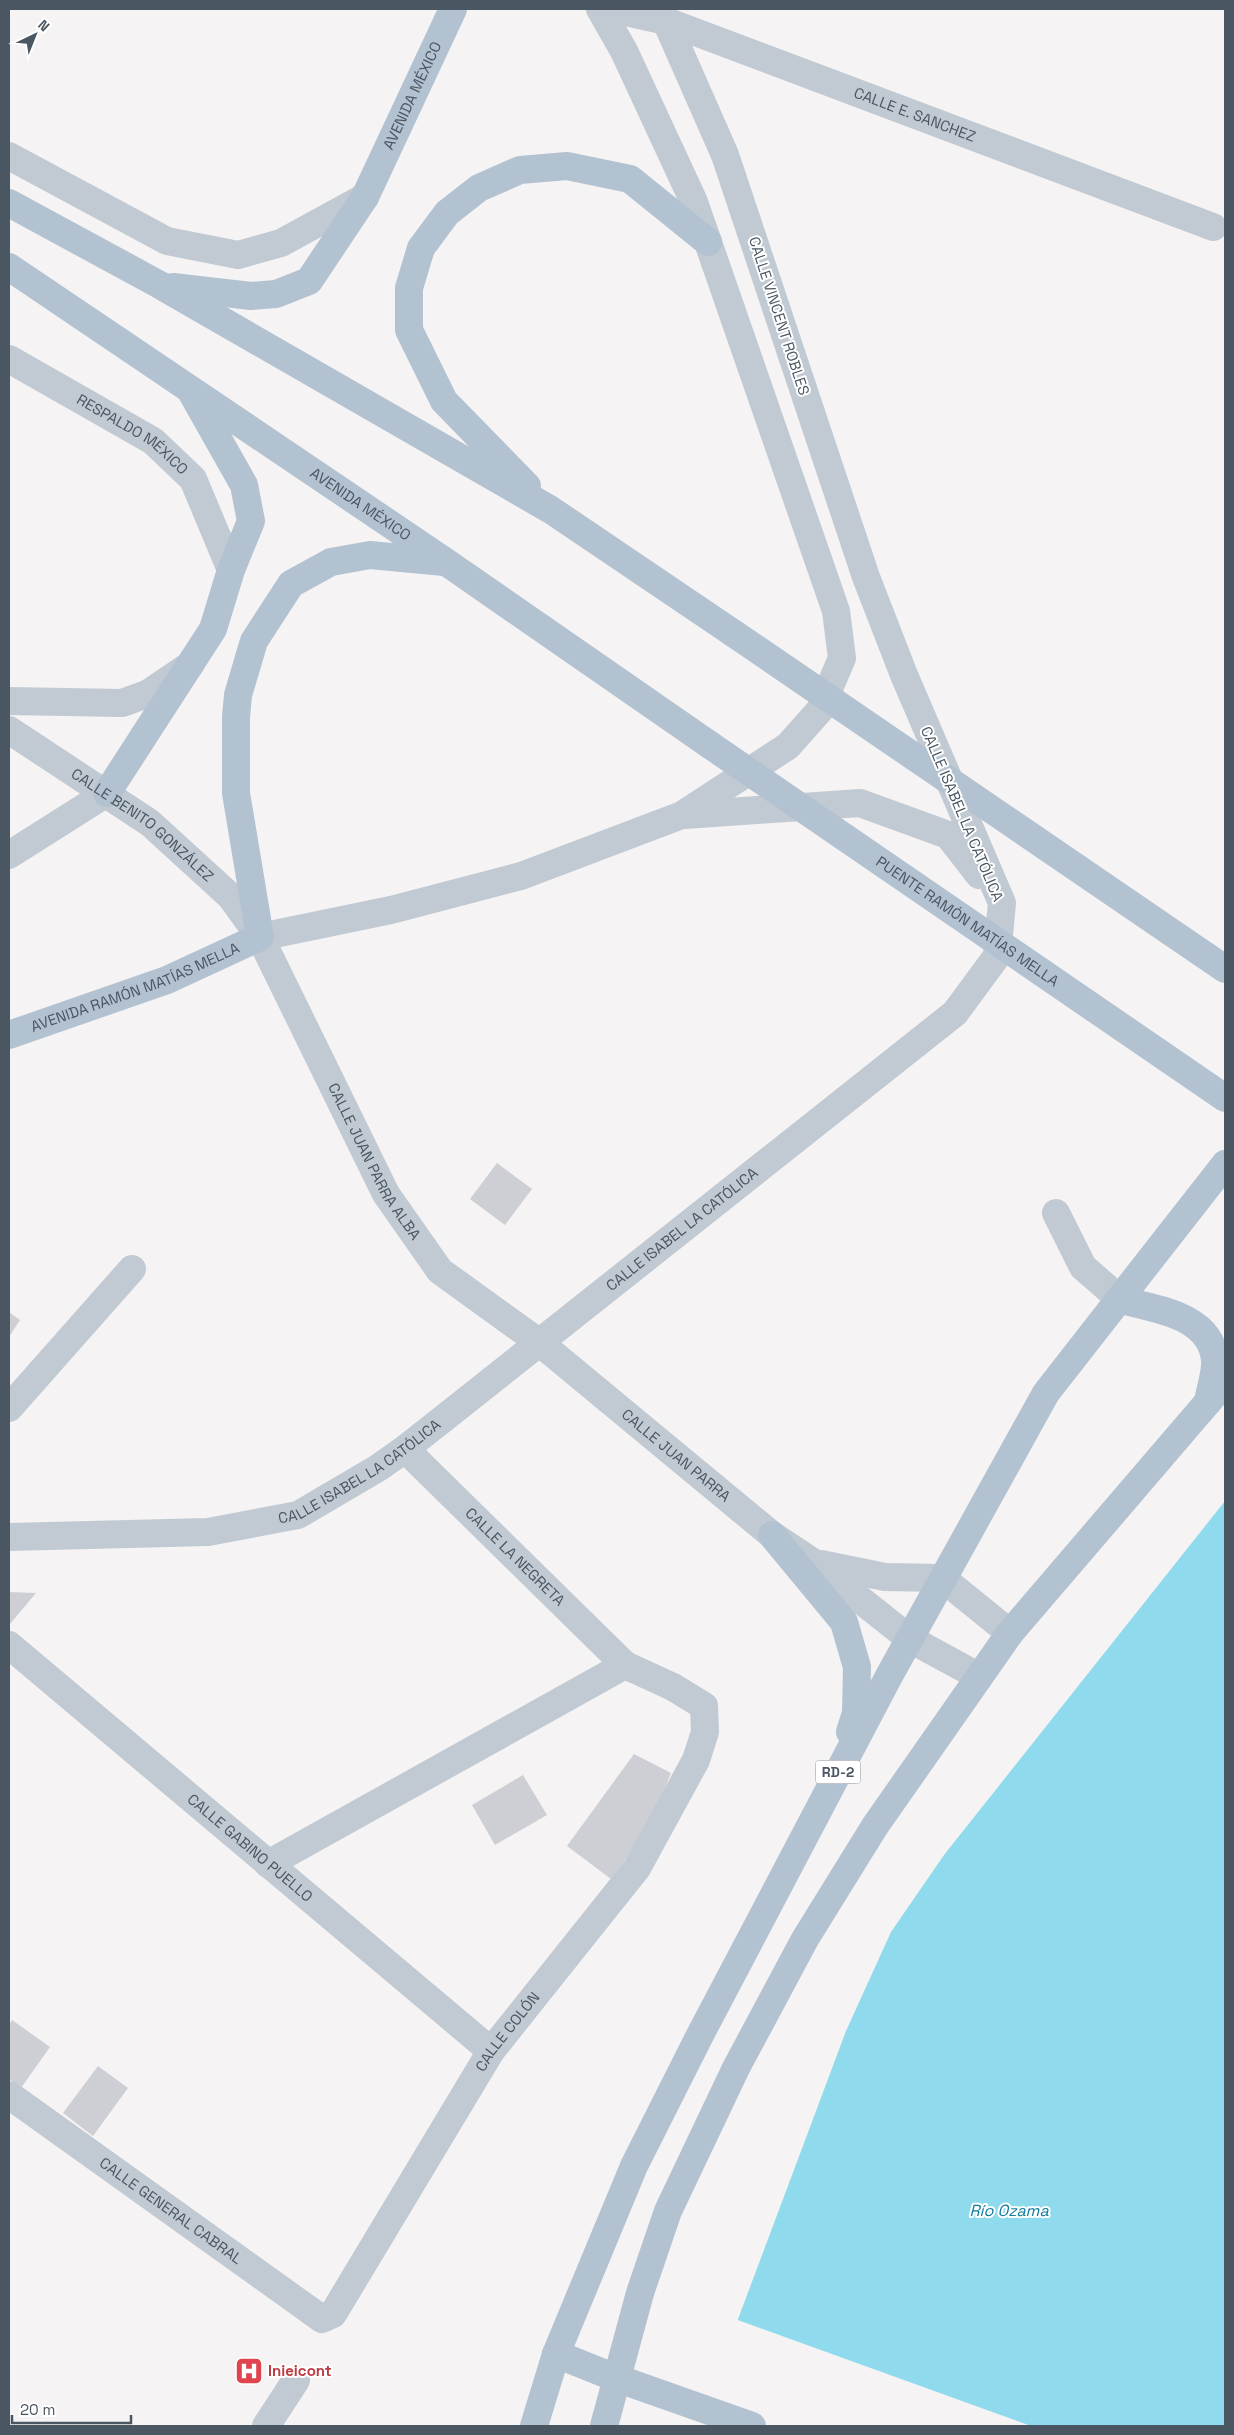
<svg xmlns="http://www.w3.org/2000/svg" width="1234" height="2435" viewBox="0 0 1234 2435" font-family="'Space Grotesk',sans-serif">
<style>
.water{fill:#90daee}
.pier{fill:#f5f3f3}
.building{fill:#cdcfd5}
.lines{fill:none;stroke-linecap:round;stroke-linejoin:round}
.minor{stroke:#c1cad2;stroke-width:28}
.major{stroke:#b3c2d1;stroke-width:28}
.major-bridge{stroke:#b3c2d1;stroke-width:28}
.labels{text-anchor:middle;stroke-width:4;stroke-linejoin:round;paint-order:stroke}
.shield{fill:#fff;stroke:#808990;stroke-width:1}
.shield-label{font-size:14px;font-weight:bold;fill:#4a5661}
.street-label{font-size:15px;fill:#4a5661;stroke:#fff}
.health-label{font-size:15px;font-weight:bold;fill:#be3a42;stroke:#fff;text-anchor:start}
.water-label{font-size:16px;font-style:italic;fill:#0c7c9b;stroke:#fff}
</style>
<rect width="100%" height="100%" fill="#f5f3f3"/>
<path class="water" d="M 1225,1501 L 1225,2426 L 698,2426 L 846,2031 L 891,1932 L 944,1855 Z"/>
<path class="pier" d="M 735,2319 L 1031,2426 L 695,2426 Z"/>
<path class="building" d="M 497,1163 L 532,1189 L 505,1225 L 470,1199 Z
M 9,1312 L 20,1320 L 9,1337 Z
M 9,1592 L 36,1593 L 10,1624 L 9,1623 Z
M 634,1754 L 671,1773 L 649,1828 L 611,1879 L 567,1846 Z
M 523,1775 L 547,1815 L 495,1845 L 472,1805 Z
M 12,2020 L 50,2047 L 21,2088 L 9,2079 L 9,2025 Z
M 98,2066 L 128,2088 L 93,2136 L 63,2113 Z"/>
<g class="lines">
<g class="minor">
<path id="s1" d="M 613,9 L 666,21 L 1213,227"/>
<path d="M 9,156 L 167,241 L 238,255 L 281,243 L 365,197"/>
<path id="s2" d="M 9,359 L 153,441 L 193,479 L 231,570"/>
<path d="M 9,701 L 122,703 L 147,694 L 190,665"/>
<path id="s3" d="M 9,730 L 150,823 L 231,897 L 260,937 L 386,1194 L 440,1271 L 540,1343 L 772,1535 L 814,1563 L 910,1639 L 978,1676"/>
<path d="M 685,815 L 860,803 L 948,835 L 979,875"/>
<path d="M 9,855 L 107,793"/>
<path d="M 260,937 L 391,910 L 521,876 L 682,815 L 788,746 L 820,710 L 842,658 L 836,611 L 694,202 L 624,51 L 600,9"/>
<path d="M 1056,1213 L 1083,1267 L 1121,1300"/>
<path d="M 9,1408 L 132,1269"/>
<path id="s4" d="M 405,1449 L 625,1665"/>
<path id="s5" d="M 9,1537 L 208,1532 L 298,1515 L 378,1468 L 405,1449 L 955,1013 L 997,956 L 1002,903 L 904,675 L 866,577 L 725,155 L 666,21 L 658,9"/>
<path d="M 821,1564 L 885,1577 L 942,1578 L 1010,1633"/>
<path id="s6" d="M 9,1645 L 491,2051"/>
<path id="s7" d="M 9,2095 L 322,2319 L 333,2314 L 491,2051 L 637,1868 L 696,1760 L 705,1732 L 704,1706 L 673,1687 L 625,1665 L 268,1864"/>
<path d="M 266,2426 L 296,2380"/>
</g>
<g class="major">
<path d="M 9,203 L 160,285 L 551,510 L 733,633"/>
<path id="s8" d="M 9,267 L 446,562 L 710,745"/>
<path id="s9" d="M 173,287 L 251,296 L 276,294 L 309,281 L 365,197 L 453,9"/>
<path d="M 527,486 L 444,401 L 409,330 L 409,288 L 421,248 L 447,213 L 479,188 L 520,170 L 567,166 L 630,179 L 708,242"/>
<path d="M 107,793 L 213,629 L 231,570 L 251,521 L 244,485 L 192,393"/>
<path id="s10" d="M 9,1035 L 167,980 L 260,937 L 236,793 L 236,717 L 238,695 L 254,641 L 291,584 L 331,562 L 370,555 L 444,562"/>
<path d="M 1121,1300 C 1155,1309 1211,1315 1215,1360 C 1216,1373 1210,1389 1208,1402"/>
<path d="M 772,1535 L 844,1622 L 857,1667 L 856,1713 L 850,1732"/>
<path d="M 556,2354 L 616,2378 L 752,2426"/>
<path d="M 534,2426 L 556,2354 L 634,2166 L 700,2035 L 889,1676 L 1046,1393 L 1225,1164"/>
<path d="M 604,2426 L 640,2293 L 668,2211 L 736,2068 L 805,1939 L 875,1826 L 1010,1633 L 1225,1382"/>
</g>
<g class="major-bridge">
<path d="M 733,633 L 1225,969"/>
<path id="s11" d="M 710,745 L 1225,1098"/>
</g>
</g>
<defs>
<g id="hospital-square" transform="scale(1.4375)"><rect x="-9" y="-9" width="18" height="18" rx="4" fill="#e0444e" stroke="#fff"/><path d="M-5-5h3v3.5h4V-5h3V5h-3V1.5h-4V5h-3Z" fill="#fff"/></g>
</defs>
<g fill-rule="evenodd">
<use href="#hospital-square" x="249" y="2371"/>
</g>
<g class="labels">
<rect class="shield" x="815.5" y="1760.5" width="45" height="23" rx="4"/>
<g class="shield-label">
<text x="838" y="1777">RD-2</text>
</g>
<g class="street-label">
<text dy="5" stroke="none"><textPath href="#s9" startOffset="352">AVENIDA MÉXICO</textPath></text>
<text dy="5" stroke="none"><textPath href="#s1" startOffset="320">CALLE E. SANCHEZ</textPath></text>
<text transform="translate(779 316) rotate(72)" y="5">CALLE VINCENT ROBLES</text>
<text dy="5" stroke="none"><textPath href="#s2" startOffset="145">RESPALDO MÉXICO</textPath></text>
<text dy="5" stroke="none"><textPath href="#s8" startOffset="424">AVENIDA MÉXICO</textPath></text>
<text transform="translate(962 814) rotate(67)" y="5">CALLE ISABEL LA CATÓLICA</text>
<text dy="5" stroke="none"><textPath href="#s3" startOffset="164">CALLE BENITO GONZÁLEZ</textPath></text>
<text dy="5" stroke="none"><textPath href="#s11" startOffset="312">PUENTE RAMÓN MATÍAS MELLA</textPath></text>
<text dy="5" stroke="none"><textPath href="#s10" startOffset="135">AVENIDA RAMÓN MATÍAS MELLA</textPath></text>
<text dy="5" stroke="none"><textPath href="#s3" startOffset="580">CALLE JUAN PARRA ALBA</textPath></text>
<text dy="5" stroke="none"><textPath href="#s5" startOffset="770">CALLE ISABEL LA CATÓLICA</textPath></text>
<text dy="5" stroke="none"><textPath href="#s3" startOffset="1008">CALLE JUAN PARRA</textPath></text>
<text dy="5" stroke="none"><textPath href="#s5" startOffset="365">CALLE ISABEL LA CATÓLICA</textPath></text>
<text dy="5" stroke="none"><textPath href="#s4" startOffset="154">CALLE LA NEGRETA</textPath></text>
<text dy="5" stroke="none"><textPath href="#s6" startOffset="315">CALLE GABINO PUELLO</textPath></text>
<text dy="5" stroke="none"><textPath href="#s7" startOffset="729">CALLE COLÓN</textPath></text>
<text dy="5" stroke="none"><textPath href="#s7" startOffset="199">CALLE GENERAL CABRAL</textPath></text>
</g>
<g class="health-label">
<text x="268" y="2376">Inieicont</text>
</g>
<g class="water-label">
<text x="1009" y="2216">Río Ozama</text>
</g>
</g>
<rect width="1234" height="2435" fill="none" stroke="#4a5661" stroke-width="20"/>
<g transform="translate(35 35) rotate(43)" stroke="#ffffff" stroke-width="4" paint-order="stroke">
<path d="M0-4L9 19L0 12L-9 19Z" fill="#4a5661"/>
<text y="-8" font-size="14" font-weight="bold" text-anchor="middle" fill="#4a5661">N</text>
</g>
<path d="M12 2415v8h119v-8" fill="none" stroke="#4a5661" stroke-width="2.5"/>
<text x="20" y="2415" font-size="15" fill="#4a5661" stroke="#ffffff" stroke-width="4" paint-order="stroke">20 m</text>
</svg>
